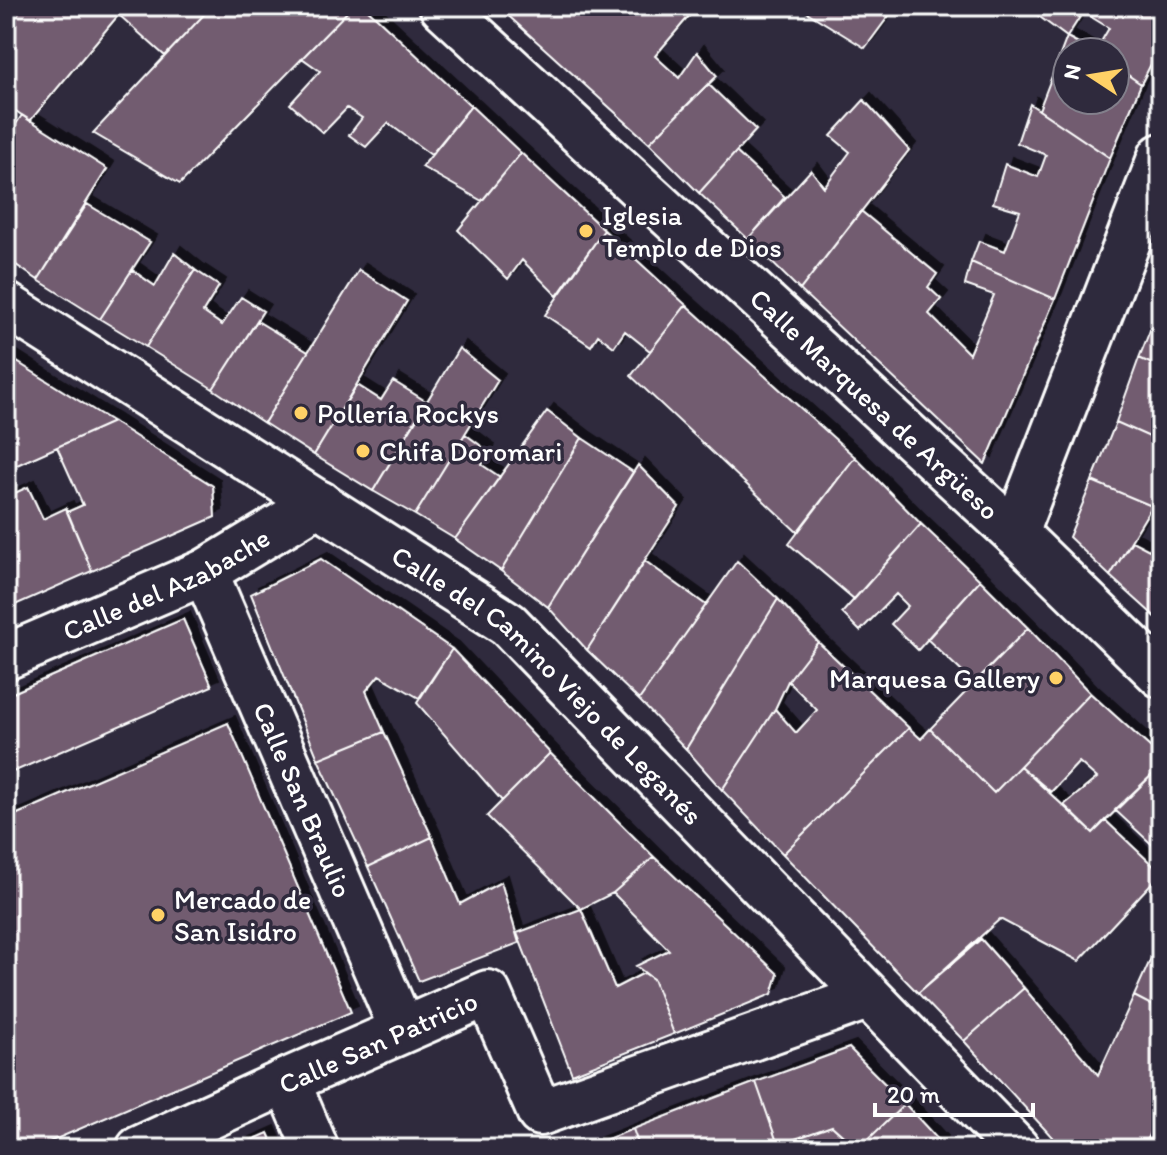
<svg xmlns="http://www.w3.org/2000/svg" width="1167" height="1155" viewBox="0 0 1167 1155" font-family="Itim,sans-serif">
<style>
.building{fill:#725c6f;stroke:#fff;stroke-width:2;filter:url(#shadow)}
.lines{fill:none;stroke-linecap:round;stroke-linejoin:round}
.minor-casing{stroke:#fff;stroke-width:50}
.tertiary-casing{stroke:#fff;stroke-width:50}
.minor{stroke:#2f2a3d;stroke-width:44}
.tertiary{stroke:#2f2a3d;stroke-width:44}
.poi-dot{fill:#ffd166;stroke:#2f2a3d;stroke-width:3}
.labels{text-anchor:middle;stroke-width:7;stroke-linejoin:round;paint-order:stroke}
.poi-label{font-size:28px;fill:#fff;stroke:#2f2a3d;text-anchor:start}
.street-label{font-size:28px;fill:#fff;stroke:#2f2a3d}
</style>
<defs>
<filter id="shadow"><feDropShadow dx="7" dy="-7" stdDeviation="0" flood-color="#0009"/></filter>
</defs>
<rect width="100%" height="100%" fill="#2f2a3d"/>
<filter id="ink" filterUnits="userSpaceOnUse"><feTurbulence type="fractalNoise" baseFrequency=".0125" numOctaves="2"/><feDisplacementMap in="SourceGraphic" scale="16" xChannelSelector="R" yChannelSelector="G"/><feConvolveMatrix kernelMatrix="1 2 1 2 8 2 1 2 1" color-interpolation-filters="sRGB"/></filter>
<g filter="url(#ink)">
<path class="building" d="M 6,6 L 126,6 L 30,121 L 6,104 Z
M 126,6 L 212,6 L 165,56 L 119,15 Z
M 212,6 L 353,6 L 180,184 L 93,133 Z
M 353,6 L 364,6 L 471,106 L 431,155 L 388,123 L 366,147 L 349,135 L 362,118 L 347,108 L 323,133 L 290,104 L 320,71 L 302,58 Z
M 506,6 L 603,6 L 607,10 L 610,6 L 680,6 L 690,15 L 655,56 L 679,78 L 697,52 L 717,76 L 649,143 L 502,10 Z
M 797,6 L 896,6 L 865,48 Z
M 1025,6 L 1161,6 L 1161,44 L 1141,84 L 1115,66 L 1115,52 L 1095,52 L 1109,28 L 1083,12 L 1067,37 Z
M 1067,37 L 1095,52 L 1067,52 L 1067,100 L 1115,100 L 1115,66 L 1141,84 L 1110,158 L 1039,110 Z
M 708,84 L 756,130 L 699,193 L 649,143 Z
M 864,100 L 909,150 L 800,290 L 748,239 L 811,170 L 824,187 L 850,152 L 831,136 Z
M 1030,104 L 1110,158 L 1055,299 L 971,262 L 979,241 L 1005,251 L 1020,211 L 993,203 L 1005,164 L 1038,177 L 1046,155 L 1017,143 Z
M 471,106 L 521,153 L 482,201 L 422,167 Z
M 22,115 L 107,169 L 38,280 L 6,258 L 6,139 Z
M 736,152 L 785,197 L 748,239 L 699,193 Z
M 521,153 L 604,230 L 557,296 L 522,260 L 508,279 L 458,230 Z
M 87,204 L 150,242 L 100,319 L 38,280 Z
M 861,211 L 937,274 L 928,287 L 941,299 L 929,314 L 969,354 L 994,295 L 965,285 L 971,262 L 1055,299 L 985,464 L 800,290 Z
M 604,230 L 686,305 L 650,351 L 625,331 L 614,347 L 598,335 L 591,346 L 545,315 Z
M 174,253 L 195,270 L 146,347 L 100,319 L 132,270 L 155,286 Z
M 195,270 L 219,286 L 203,312 L 222,325 L 241,297 L 263,311 L 213,389 L 146,347 Z
M 359,270 L 407,301 L 314,455 L 264,423 Z
M 1161,303 L 1161,368 L 1139,358 Z
M 686,305 L 855,457 L 797,532 L 631,376 Z
M 257,321 L 308,352 L 264,423 L 213,389 Z
M 459,348 L 498,380 L 415,515 L 373,491 Z
M 6,355 L 36,374 L 113,422 L 8,469 L 6,467 Z
M 1139,358 L 1161,368 L 1161,442 L 1116,422 Z
M 393,381 L 427,402 L 373,491 L 314,455 L 357,385 L 381,400 Z
M 547,411 L 582,438 L 501,571 L 455,539 Z
M 113,422 L 213,486 L 215,517 L 92,571 L 67,512 L 83,505 L 57,447 Z
M 1116,422 L 1161,442 L 1161,510 L 1092,481 Z
M 465,434 L 488,451 L 482,465 L 500,477 L 455,539 L 415,515 Z
M 582,438 L 633,472 L 548,607 L 501,571 Z
M 855,457 L 921,524 L 854,599 L 789,544 Z
M 638,465 L 679,507 L 587,650 L 548,607 Z
M 1092,481 L 1152,506 L 1110,576 L 1069,537 Z
M 28,487 L 43,519 L 66,508 L 92,571 L 6,609 L 6,497 Z
M 921,524 L 980,580 L 918,650 L 891,624 L 908,606 L 896,594 L 860,631 L 842,613 Z
M 1161,534 L 1161,622 L 1110,576 L 1132,541 L 1149,550 Z
M 321,559 L 452,649 L 419,698 L 379,675 L 366,691 L 384,732 L 318,759 L 251,594 Z
M 645,561 L 706,605 L 639,700 L 587,650 Z
M 737,561 L 778,599 L 686,749 L 639,700 Z
M 980,580 L 1028,628 L 974,683 L 927,639 Z
M 778,599 L 818,642 L 788,681 L 775,709 L 722,790 L 686,749 Z
M 183,619 L 212,686 L 6,775 L 6,696 Z
M 1028,628 L 1090,693 L 994,793 L 930,729 Z
M 818,642 L 909,728 L 783,854 L 722,790 L 775,709 L 796,733 L 817,710 L 788,681 Z
M 452,649 L 550,753 L 502,801 L 417,703 Z
M 1090,693 L 1161,757 L 1161,766 L 1093,833 L 1064,805 L 1097,778 L 1079,762 L 1051,792 L 1020,766 Z
M 228,723 L 351,1012 L 33,1149 L 6,1149 L 6,819 Z
M 909,728 L 921,739 L 930,729 L 994,793 L 1020,766 L 1093,833 L 1105,820 L 1161,873 L 1079,961 L 1000,919 L 918,993 L 783,854 Z
M 384,732 L 432,837 L 368,867 L 318,759 Z
M 550,753 L 654,857 L 613,893 L 581,909 L 487,816 Z
M 1161,766 L 1161,853 L 1115,810 Z
M 432,837 L 460,904 L 501,882 L 519,943 L 419,981 L 368,867 Z
M 654,857 L 778,974 L 772,994 L 674,1034 L 653,979 L 636,966 L 669,950 L 613,893 Z
M 581,909 L 615,988 L 644,973 L 653,979 L 674,1034 L 572,1074 L 517,933 Z
M 1161,936 L 1161,1010 L 1134,996 Z
M 981,939 L 1024,988 L 964,1041 L 918,993 Z
M 1024,988 L 1098,1075 L 1134,996 L 1161,1010 L 1161,1109 L 1146,1141 L 1089,1149 L 1063,1149 L 964,1041 Z
M 849,1048 L 905,1104 L 858,1149 L 832,1126 L 778,1145 L 756,1082 Z
M 756,1082 L 778,1145 L 767,1149 L 640,1149 L 633,1129 Z
M 905,1104 L 941,1143 L 936,1149 L 858,1149 Z
M 832,1126 L 857,1149 L 767,1149 L 778,1145 Z
M 633,1129 L 640,1149 L 582,1149 Z
M 268,1133 L 275,1149 L 232,1149 Z"/>
<g class="lines">
<g class="minor-casing">
<g id="minor">
<path id="s1" d="M 442,6 L 1015,533 L 1161,675"/>
<path d="M 1015,533 L 1161,156"/>
<path id="s2" d="M 205,572 L 402,1029"/>
<path id="s3" d="M 6,657 L 205,572 L 319,503"/>
<path d="M 316,1149 L 287,1081 L 488,993 L 540,1113 L 867,997"/>
</g>
</g>
<g class="tertiary-casing">
<g id="tertiary">
<path id="s4" d="M 6,305 L 508,624 L 1017,1149"/>
<path d="M 139,1149 L 287,1081"/>
</g>
</g>
<use href="#minor" class="minor"/>
<use href="#tertiary" class="tertiary"/>
</g>
</g>
<g class="poi-dot">
<circle cx="586" cy="231" r="8"/>
<circle cx="301" cy="413" r="8"/>
<circle cx="363" cy="451" r="8"/>
<circle cx="1056" cy="678" r="8"/>
<circle cx="158" cy="915" r="8"/>
</g>
<g class="labels">
<g class="poi-label">
<text x="602" y="225">Iglesia<tspan x="602" dy="32">Templo de Dios</tspan></text>
<text x="317" y="423">Pollería Rockys</text>
<text x="379" y="461">Chifa Doromari</text>
<text x="1040" y="688" text-anchor="end">Marquesa Gallery</text>
<text x="174" y="909">Mercado de<tspan x="174" dy="32">San Isidro</tspan></text>
</g>
<g class="street-label">
<text dy="10" stroke="none"><textPath href="#s1" startOffset="588">Calle Marquesa de Argüeso</textPath></text>
<text dy="10" stroke="none"><textPath href="#s3" startOffset="176">Calle del Azabache</textPath></text>
<text dy="10" stroke="none"><textPath href="#s4" startOffset="664">Calle del Camino Viejo de Leganés</textPath></text>
<text dy="10" stroke="none"><textPath href="#s2" startOffset="248">Calle San Braulio</textPath></text>
<text transform="translate(378 1042) rotate(-24)" y="10">Calle San Patricio</text>
</g>
</g>
<rect width="1167" height="1155" fill="none" stroke="#2f2a3d" stroke-width="32"/>
<rect x="16" y="16" width="1135" height="1123" fill="none" stroke="#fff" stroke-width="3" filter="url(#ink)"/>
<g transform="translate(1091 76) rotate(282)"><circle r="38" fill="#2f2a3d" stroke="#827f8b" stroke-width="2"/>
<path d="M0-6L14 30L0 20L-14 30Z" fill="#ffd166"/>
<text y="-12" font-size="22" font-weight="bold" text-anchor="middle" fill="#ffffff">N</text>
</g>
<path d="M875 1103v12h158v-12" fill="none" stroke="#ffffff" stroke-width="4"/>
<text x="887" y="1103" font-size="24" fill="#ffffff" stroke="#2f2a3d" stroke-width="6" paint-order="stroke">20 m</text>
</svg>
